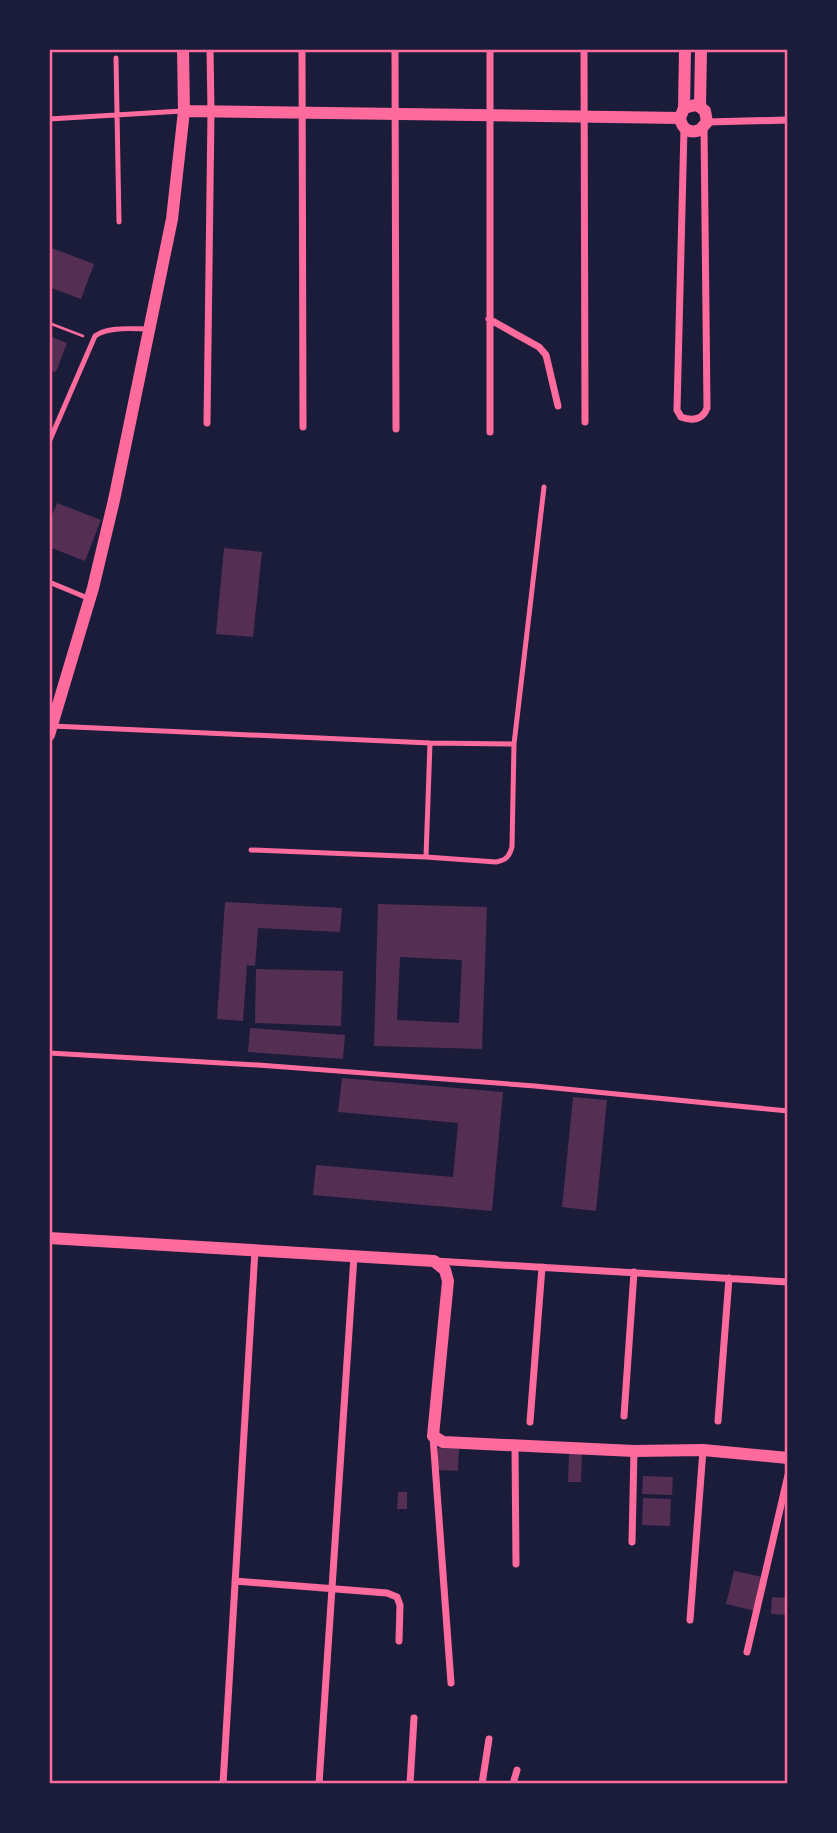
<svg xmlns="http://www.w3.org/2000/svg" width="837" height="1833" viewBox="0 0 837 1833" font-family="Roboto,sans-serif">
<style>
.building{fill:#542f53;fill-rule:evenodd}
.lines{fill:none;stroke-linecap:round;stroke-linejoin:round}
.path{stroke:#ff6b9d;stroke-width:2.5}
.service{stroke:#ff6b9d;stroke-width:5}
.minor{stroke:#ff6b9d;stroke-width:7}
.tertiary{stroke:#ff6b9d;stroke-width:12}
.neatline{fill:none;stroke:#ff6b9d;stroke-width:2.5}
</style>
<rect width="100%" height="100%" fill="#1b1b3a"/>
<path class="building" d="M 49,247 L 94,264 L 81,299 L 49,287 Z
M 49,336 L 67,343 L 56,372 L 49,370 Z
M 57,503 L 101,520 L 85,561 L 49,547 L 49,523 Z
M 224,548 L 262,552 L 253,637 L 216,634 Z
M 225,902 L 342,908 L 340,932 L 258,928 L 255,966 L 247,965 L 243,1021 L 217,1019 Z
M 378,904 L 487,907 L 482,1049 L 374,1046 ZM 400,957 L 462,960 L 459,1023 L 397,1020 Z
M 256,969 L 343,971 L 341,1026 L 255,1023 Z
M 250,1028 L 345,1035 L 343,1059 L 248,1052 Z
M 342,1078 L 503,1092 L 492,1211 L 313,1195 L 316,1165 L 453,1177 L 458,1123 L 338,1112 Z
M 573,1097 L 607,1100 L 596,1211 L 562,1207 Z
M 438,1448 L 459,1449 L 458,1471 L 437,1470 Z
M 569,1454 L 582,1454 L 581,1482 L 568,1482 Z
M 643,1476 L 673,1477 L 672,1495 L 642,1494 Z
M 398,1492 L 407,1492 L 407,1509 L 397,1509 Z
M 643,1498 L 671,1499 L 670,1526 L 642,1525 Z
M 734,1571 L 763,1577 L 755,1611 L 726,1604 Z
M 772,1597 L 788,1598 L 788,1615 L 771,1614 Z"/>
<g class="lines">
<path class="path" d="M 49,323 L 83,336"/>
<path class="service" d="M 116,58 L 119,222
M 49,119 L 182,111
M 49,442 L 95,336 C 108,326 133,329 149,329
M 49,582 L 90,599
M 52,726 L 430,743 L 514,744 L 512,847 C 509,857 506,860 496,862 L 426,857 L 251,850
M 514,744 L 544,487
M 426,857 L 430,743
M 49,1053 L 258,1065 L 535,1086 L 788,1111"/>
<path class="minor" d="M 302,49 L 303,427
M 395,49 L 396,429
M 584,49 L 585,422
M 707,122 L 788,120
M 684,129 L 677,410 L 681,417 C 692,421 703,420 707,408 L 704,127
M 489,319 L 539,347 L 546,355 L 558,406
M 207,423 L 211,112 L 210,49
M 490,432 L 490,49
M 435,1261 L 788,1282
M 624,1416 L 634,1272
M 718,1421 L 729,1278
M 530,1422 L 542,1267
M 433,1437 L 451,1683
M 515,1446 L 516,1564
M 632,1542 L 634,1451
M 235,1581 L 387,1593 L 397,1597 L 400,1605 L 399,1641
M 690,1620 L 703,1450
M 747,1652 L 788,1475
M 223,1784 L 255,1250
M 319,1784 L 354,1256
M 410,1784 L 414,1718
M 482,1784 L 489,1739
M 513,1784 L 517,1770"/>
<path class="tertiary" d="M 700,107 L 695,105 L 684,108 L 680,118 C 682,129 689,134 700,130 L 707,122 L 705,111 L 700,107 L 701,49
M 684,108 L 685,49
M 184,111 L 680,118
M 49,735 L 93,588 L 114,500 L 172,219 L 184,111 L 183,49
M 49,1238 L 434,1261 L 445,1270 L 448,1281 L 433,1436 L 443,1442 L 634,1451 L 703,1450 L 788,1458"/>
</g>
<rect width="837" height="1833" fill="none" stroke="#1b1b3a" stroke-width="102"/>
<rect x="51" y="51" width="735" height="1731" class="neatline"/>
</svg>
